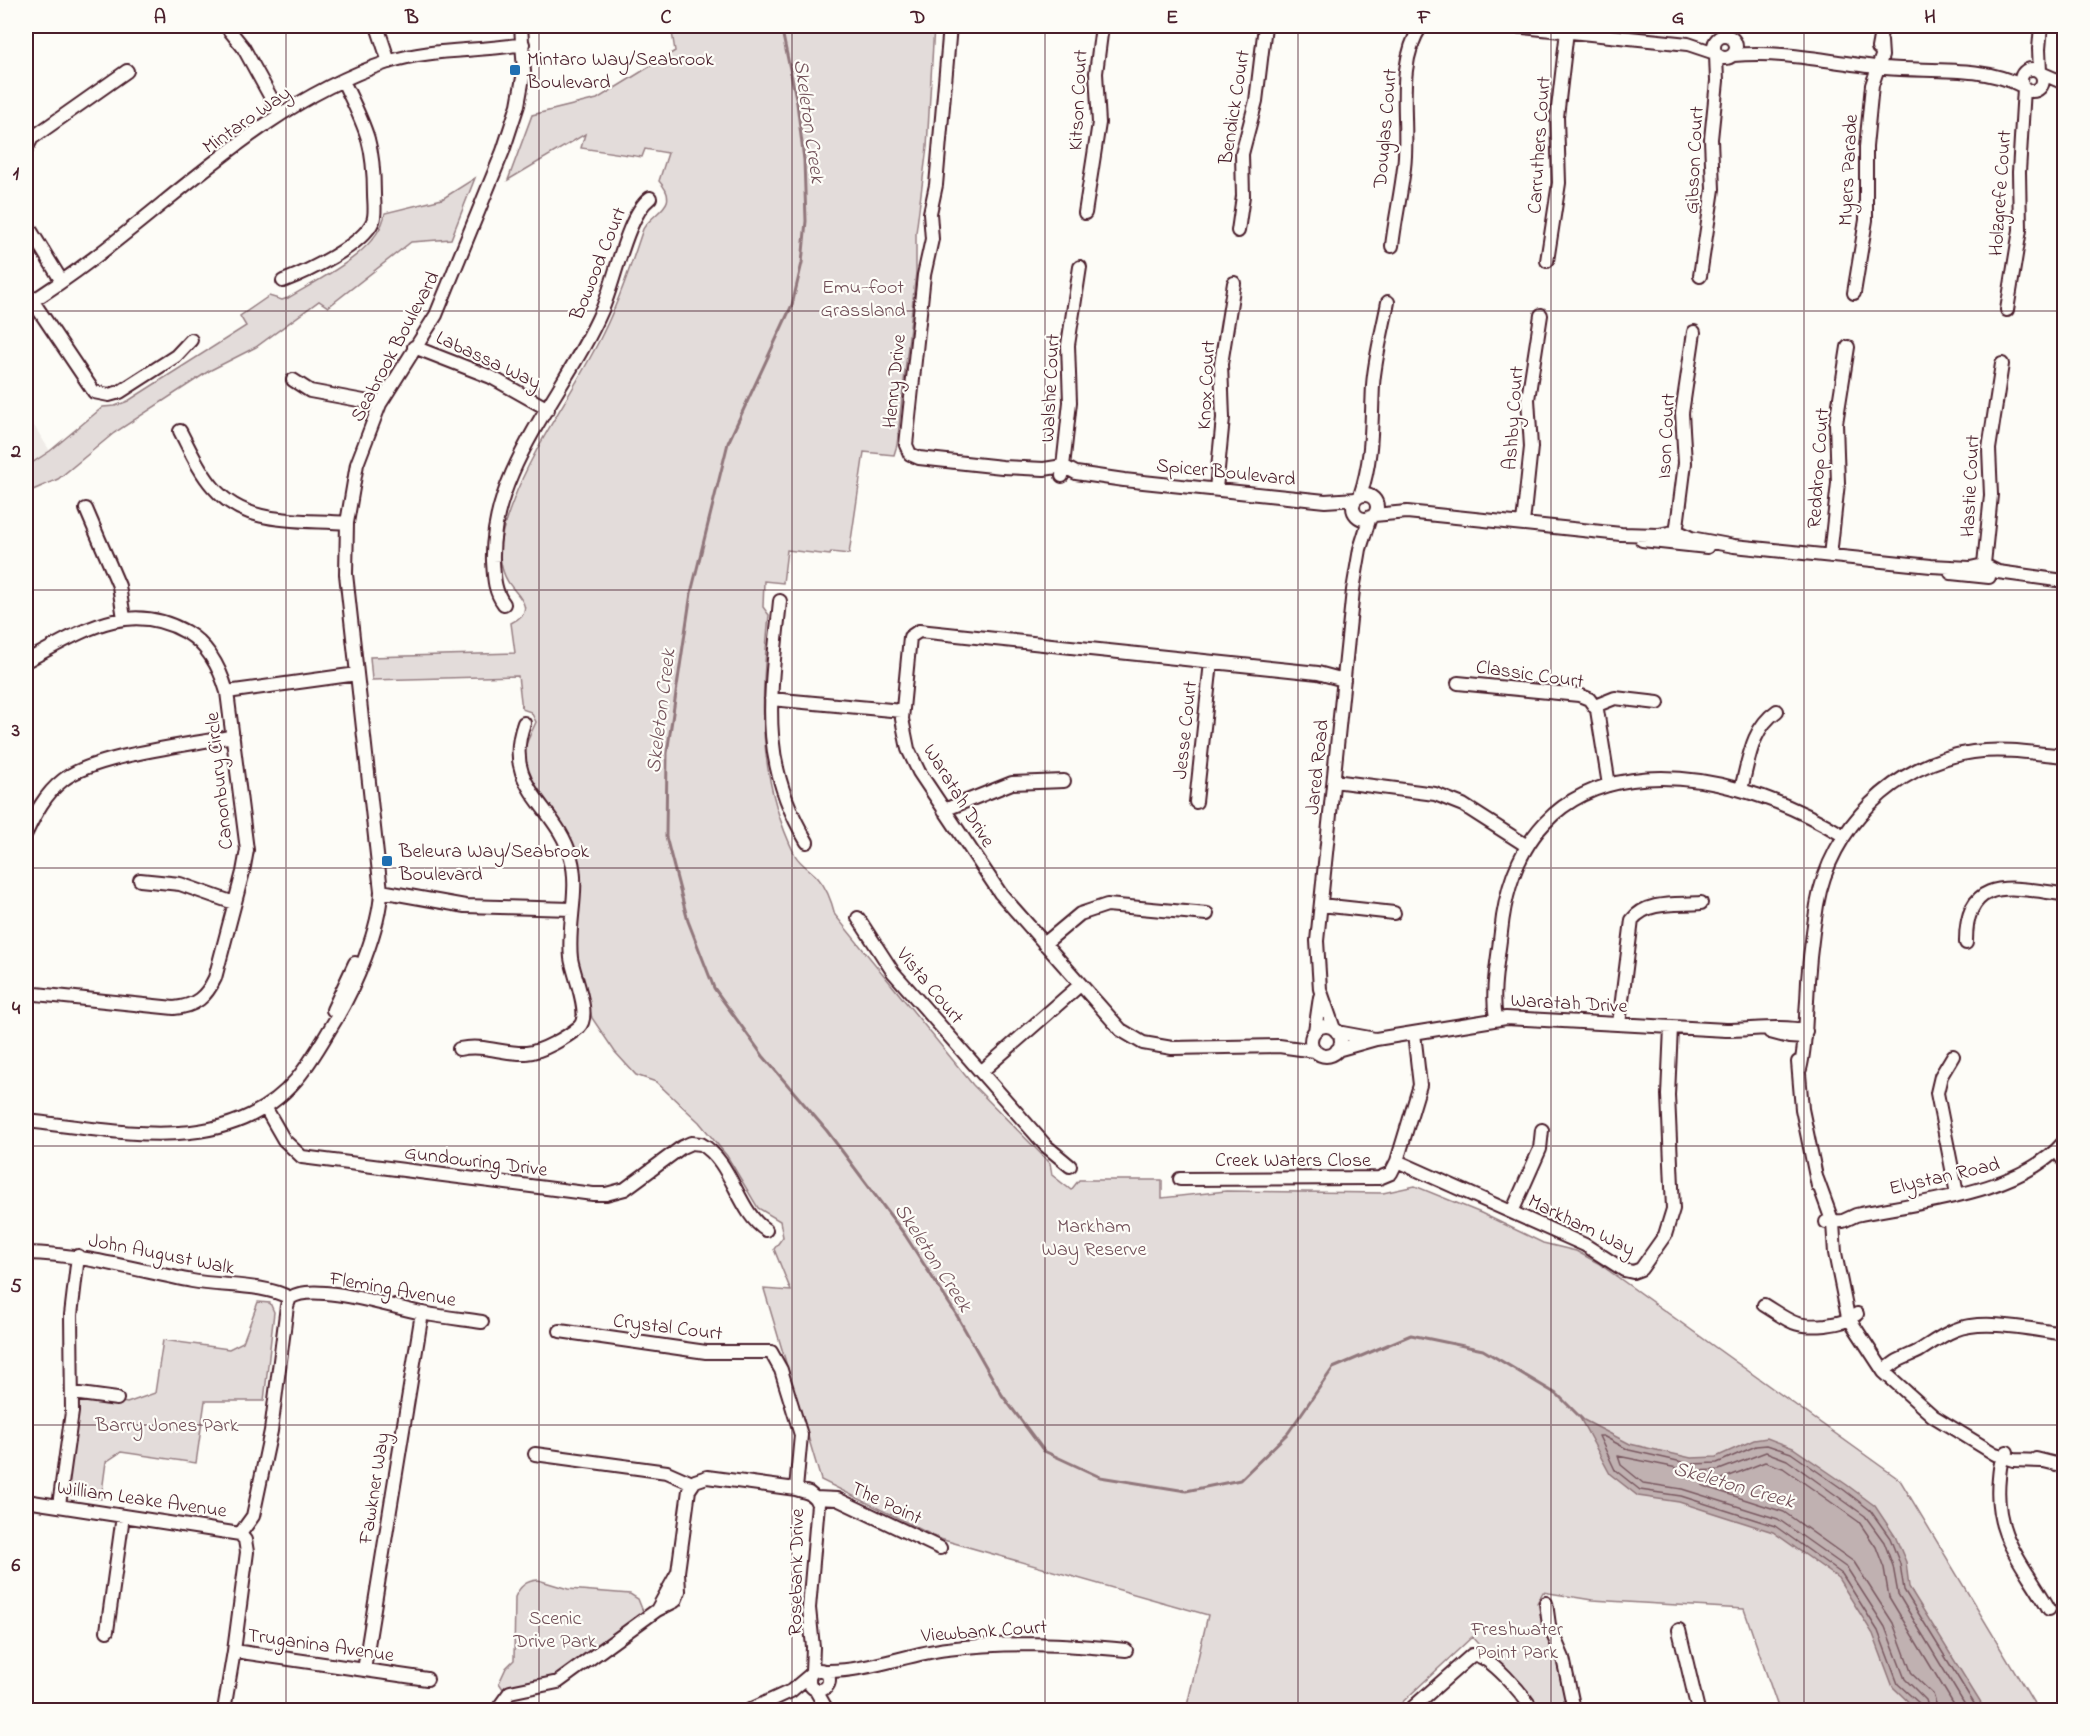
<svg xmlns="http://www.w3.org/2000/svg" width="2090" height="1736" viewBox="0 0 2090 1736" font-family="'Indie Flower',sans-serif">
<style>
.built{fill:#f0ece8}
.green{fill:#e3dcda;stroke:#967e82;stroke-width:1.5}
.water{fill:#c0b1b1;stroke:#91777b;stroke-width:1.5}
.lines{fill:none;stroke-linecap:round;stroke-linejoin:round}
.shore{stroke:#795961;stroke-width:1.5}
.stream{stroke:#91777b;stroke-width:3}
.minor-casing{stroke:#4a1f2b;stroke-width:16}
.minor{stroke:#fdfcf7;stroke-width:12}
.grid{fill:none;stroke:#4a1f2b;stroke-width:1.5;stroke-opacity:0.55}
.poi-dot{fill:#1f6fb2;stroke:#fdfcf7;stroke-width:2}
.labels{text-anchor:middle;stroke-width:4.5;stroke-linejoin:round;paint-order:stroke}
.poi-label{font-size:20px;fill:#4a1f2b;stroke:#fdfcf7;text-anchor:start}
.street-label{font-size:20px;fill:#4a1f2b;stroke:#fdfcf7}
.park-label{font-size:20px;fill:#704e57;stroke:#fdfcf7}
.water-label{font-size:21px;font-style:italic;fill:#73525a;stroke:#fdfcf7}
.neatline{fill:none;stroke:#4a1f2b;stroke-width:2}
.grid-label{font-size:20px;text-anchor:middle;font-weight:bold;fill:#4a1f2b}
</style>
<rect width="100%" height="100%" fill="#fdfcf7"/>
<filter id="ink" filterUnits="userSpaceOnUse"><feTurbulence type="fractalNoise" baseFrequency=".0167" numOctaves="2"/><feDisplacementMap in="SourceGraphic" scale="12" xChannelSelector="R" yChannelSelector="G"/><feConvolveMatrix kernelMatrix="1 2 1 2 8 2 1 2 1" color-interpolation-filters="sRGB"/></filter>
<g filter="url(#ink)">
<path class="built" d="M 26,413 L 50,451 L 26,467 Z"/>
<path class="green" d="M 671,26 L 934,26 L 927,147 L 916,233 L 916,272 L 897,445 L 894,455 L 864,452 L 849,554 L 831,552 L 830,555 L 787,550 L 783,583 L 764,581 L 763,607 L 769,615 C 761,699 756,776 795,855 C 800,864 811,870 818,878 C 827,888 832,903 835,915 L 973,1085 L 1050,1163 L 1052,1175 L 1071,1190 L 1079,1180 L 1162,1180 L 1162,1198 L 1226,1191 L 1383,1193 L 1415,1186 L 1481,1213 L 1543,1243 L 1576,1251 L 1598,1263 L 1900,1480 L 2038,1710 L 1779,1710 L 1744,1609 L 1592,1600 L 1543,1592 L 1537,1603 L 1541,1605 L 1570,1710 L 1536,1710 L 1472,1637 L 1394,1710 L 1186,1710 L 1208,1615 L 940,1539 L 821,1480 L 764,1289 L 791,1291 L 774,1249 L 783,1237 L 780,1221 L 758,1208 L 727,1156 L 699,1122 L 656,1082 L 636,1075 L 615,1052 L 592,1018 L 578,968 L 575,942 L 579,884 L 531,783 L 522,753 L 536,722 L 531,712 L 522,709 L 518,676 L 372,680 L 370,657 L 515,653 L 511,623 C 541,609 513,593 507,580 C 504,575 502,568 501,563 C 497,543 506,519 513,501 C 533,446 576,389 602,335 C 619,301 631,265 643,229 C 653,211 682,206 659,181 L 668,153 L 645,149 L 642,157 L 581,148 L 585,134 L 508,180 L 532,115 L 597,99 L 675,51 Z
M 475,178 L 451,239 L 411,242 L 328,307 L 319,301 L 256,347 L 209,371 L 114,433 L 58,479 L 26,493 L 26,467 L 50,451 L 103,407 L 115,406 L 128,401 L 246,326 L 240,316 L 269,296 L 282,300 L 288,298 C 319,279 380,251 385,213 L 442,199 Z
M 258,1302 L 270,1303 L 274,1312 L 264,1401 L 205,1401 L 196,1463 L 121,1452 L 106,1462 L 101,1499 L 67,1494 L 79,1399 L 105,1399 L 127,1403 L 155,1393 L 163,1340 L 229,1349 L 243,1342 Z
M 538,1580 L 568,1589 L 630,1594 L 638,1599 L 644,1614 L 550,1681 L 503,1689 L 499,1683 L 506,1668 L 514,1660 L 515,1597 C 520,1586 526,1581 538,1580 Z"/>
<path class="water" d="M 1580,1418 L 1630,1444 L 1691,1458 L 1716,1457 L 1754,1440 L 1767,1438 L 1793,1448 L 1847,1485 L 1875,1506 L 1895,1536 L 1906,1562 L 1909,1587 L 1985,1710 L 1917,1710 L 1893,1687 L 1873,1634 L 1838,1578 L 1773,1532 L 1679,1502 L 1638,1496 L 1610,1474 Z"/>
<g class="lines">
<path class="shore" d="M 1921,1710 L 1920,1704 L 1898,1684 L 1878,1631 L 1842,1574 L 1775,1526 L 1681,1496 L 1640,1490 L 1615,1470 L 1599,1436 L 1603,1436 L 1629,1450 L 1691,1464 L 1717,1463 L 1756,1446 L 1767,1445 L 1791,1453 L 1844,1490 L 1870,1510 L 1890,1538 L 1900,1564 L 1904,1590 L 1978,1710
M 1929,1710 L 1926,1700 L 1905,1679 L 1885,1627 L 1847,1568 L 1778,1519 L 1682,1489 L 1643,1483 L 1621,1465 L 1618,1456 L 1692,1471 L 1719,1470 L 1766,1452 L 1787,1460 L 1865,1516 L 1884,1542 L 1893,1566 L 1898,1594 L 1968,1710
M 1938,1710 L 1933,1694 L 1912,1674 L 1893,1623 L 1854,1562 L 1784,1512 L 1703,1486 L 1702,1481 L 1722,1479 L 1765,1462 L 1783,1468 L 1859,1522 L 1876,1547 L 1884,1568 L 1889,1597 L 1957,1710"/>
<path class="stream" d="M 781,26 L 797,103 L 804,160 L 806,221 L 802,263 L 792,305 L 728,443 L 691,593 L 667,753 L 666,837 L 688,921 L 714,988 L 763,1056 L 827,1131 L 905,1235 L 956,1314 L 1002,1395 L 1044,1451 L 1100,1477 L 1186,1491 L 1240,1480 L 1288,1433 L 1333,1368 L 1411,1335 L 1483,1350 L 1558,1395 L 1582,1419"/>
<g class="minor-casing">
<path id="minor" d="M 226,26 L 243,47 L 280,114
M 377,26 L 389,62
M 950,26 L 936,185 L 930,213 L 932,239 L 924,275 L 906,445 L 910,454 L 919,458 L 1002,467 L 1044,469 L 1063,466 L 1076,473 L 1124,480 L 1325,501 L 1356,499
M 1513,26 L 1688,44 L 1715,53
M1714 47a11 11 0 1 1 22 0a11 11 0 1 1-22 0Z
M 1878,48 L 1882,26
M 1733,55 C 1785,50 1834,63 1885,68 C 1929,72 1982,65 2022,86
M2021 80a11 11 0 1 1 22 0a11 11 0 1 1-22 0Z
M 2040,72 L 2039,49 L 2041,26
M 2041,73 L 2064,83
M 26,149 L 32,138 L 127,71
M 1085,213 L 1099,123 L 1096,73 L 1102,26
M 26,223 L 61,280
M 1238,231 L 1243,196 L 1242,154 L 1256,101 L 1265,26
M 1392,246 C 1395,220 1401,194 1404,168 C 1410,122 1394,67 1421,26
M 1547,261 L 1559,183 L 1557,117 L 1567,31
M 1700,276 L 1713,189 L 1711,139 L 1717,81 L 1716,55
M 283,281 C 307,272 363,245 373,221 C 376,213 374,202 374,194 C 374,141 365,127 343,81
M 1854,293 L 1866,220 L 1866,147 L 1872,85 L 1882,56 L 1881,41
M 32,300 L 94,392 L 109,395 L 120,392 L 176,356 L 191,340
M 26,305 C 149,230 248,108 388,62 C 431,48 479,52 523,44
M 2007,310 L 2020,230 L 2019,172 L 2024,88
M 414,347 L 491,377 L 548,409
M 293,380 L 310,391 L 380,404
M 180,431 C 190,450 199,471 213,487 C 246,527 301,519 347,523
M 1062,476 L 1070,402 L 1068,345 L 1080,267
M 1216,489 L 1223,418 L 1221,364 L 1234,283
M1353 507a12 12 0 1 1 24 0a12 12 0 1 1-24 0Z
M 1360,496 C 1373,457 1371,426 1373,385 C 1375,357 1383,329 1388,302
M 86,509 L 119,586 L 124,618
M 1374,515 L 1407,512 L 1621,534 L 1659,535 L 1677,531 L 1691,538 L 1734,546 L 1931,566 L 1970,568 L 1984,565 L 1998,572 L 2064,581
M 1523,523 L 1531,447 L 1528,399 L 1541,315
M 1642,540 L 1707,547
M 1675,542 L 1685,463 L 1682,413 L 1694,332
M 1830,556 L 1838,483 L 1836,423 L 1848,347
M 1951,573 L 1989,577
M 1983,574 L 1991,495 L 1989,449 L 2002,364
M 780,601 C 771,692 757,759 807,842
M 504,604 C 494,591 494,577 493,561 C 490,469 567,391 602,310 C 615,281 627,215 650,198
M 26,661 C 78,634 127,598 186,632 C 208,645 220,668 227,692 L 247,850 L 243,872 L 215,978 C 206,997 196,1006 174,1008 L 26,993
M 1458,683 L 1579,695 L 1589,699 L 1597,710 L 1609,785
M 227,692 L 357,674
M 771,699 L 902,711
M 1595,706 L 1615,698 L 1658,703
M 1334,781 L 1435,794 L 1463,805 L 1527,846
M 1741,789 C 1749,760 1751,729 1777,711
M 1196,802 L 1211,662
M 944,810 L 1012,783 L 1064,781
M 26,833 C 35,814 45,794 63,780 C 95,755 190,745 233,736
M 140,880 L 180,884 L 234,903
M 381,891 L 465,906 L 572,909
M 1321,905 L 1394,913
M 858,918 L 893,972 L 1046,1146 L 1070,1166
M 1966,943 C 1965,872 2015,889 2064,894
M 1044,944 L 1080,914 L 1107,905 L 1207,914
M 333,1010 L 355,963
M 1496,1018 C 1491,991 1498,960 1501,932 C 1521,735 1716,756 1844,836
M 1619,1024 L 1632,920 C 1647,900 1678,905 1701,903
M1311 1041a15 15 0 1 1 30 0a15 15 0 1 1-30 0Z
M 1334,1029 L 1320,989 L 1317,941 L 1353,590 L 1360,549 L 1370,517
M 1315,1031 L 1320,997
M 1337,1032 L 1375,1039
M 1770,1032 L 1789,1037 L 1805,1038
M 1414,1033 L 1420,1085 L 1397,1161 L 1585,1245 L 1624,1270 L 1633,1272 L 1641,1269 L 1665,1235 L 1673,1209 L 1668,1095 L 1671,1027
M 459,1049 C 485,1044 502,1054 526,1053 C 542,1052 567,1037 579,1027 C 592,1015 573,974 571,958 C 567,924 580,890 571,858 C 557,805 501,788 524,723
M 1337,1050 L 1376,1039 L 1506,1018 L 1726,1030 C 1752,1030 1782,1025 1806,1031
M 1315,1051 L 1279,1046 L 1172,1048 L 1143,1043 L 1121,1030 L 1000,893 L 919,772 L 908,749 L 902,719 L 910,637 L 919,631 L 1318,673 L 1344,680
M 1953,1056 L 1941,1076 L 1937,1093 L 1957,1194
M 1798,1062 L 1802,1109 L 1818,1186
M 1800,1069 C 1806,1046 1805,1024 1807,1001 C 1808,969 1812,936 1817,905 C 1830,828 1895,763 1973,752 C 2004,748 2034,753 2064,756
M 981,1072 L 1080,985
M 265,1107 L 284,1140 L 302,1157 L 593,1194 L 606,1194 L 625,1189 L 682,1147 L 691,1143 L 701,1144 C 732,1161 738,1213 766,1230
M 26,1121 C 116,1130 228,1159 296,1080 C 312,1061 323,1040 336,1019 C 355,987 380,928 381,891 L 346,574 L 347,523 L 357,464 L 380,404 L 436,315 L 503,151 L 518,105 L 524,72 L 521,26
M 2057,1151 L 2064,1161
M 1180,1179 L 1379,1178 L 1391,1173 L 1397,1161
M 1817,1179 L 1833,1223 L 1835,1253 L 1848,1317 L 1884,1372 L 1933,1416 L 1995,1454 L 2014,1460 L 2042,1461
M 1512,1212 L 1540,1149 L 1542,1130
M 1826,1222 L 1843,1221 L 1856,1215 C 1919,1202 2021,1193 2064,1142
M 26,1253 C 83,1254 136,1270 192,1281 C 223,1287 262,1283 290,1298
M 1764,1305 C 1790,1321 1794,1328 1826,1325 C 1839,1323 1846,1322 1857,1314
M 560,1331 L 706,1352 L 771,1352 L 781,1370 L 801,1435 L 796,1489
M 1884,1372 C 1894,1360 1905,1358 1919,1351 C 1930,1344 1942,1335 1955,1330 C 1983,1318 2034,1330 2064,1334
M 73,1393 L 117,1399
M 2007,1452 C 2000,1461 2000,1467 1999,1478 C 1993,1536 2022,1561 2049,1609
M 535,1454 L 667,1472 L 692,1483
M 2036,1459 L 2064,1466
M 815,1498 L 837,1499 L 940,1548
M 26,1501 L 240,1534 L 245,1540 L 247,1552 L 234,1651
M 59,1505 L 72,1412 L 71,1315 L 78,1256
M 240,1534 L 253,1516 L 271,1431 L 287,1306 L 290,1298 C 313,1281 395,1308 422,1313 C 442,1317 462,1319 482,1322
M 1546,1603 L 1549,1625 L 1563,1658 L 1574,1710
M 657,1610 L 678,1572
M 1679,1630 L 1698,1710
M 107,1631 L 123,1516
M809 1680a10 10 0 1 1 20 0a10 10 0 1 1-20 0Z
M 364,1670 L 422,1313
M 825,1671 C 866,1672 907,1654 947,1649 C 1007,1641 1065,1644 1126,1650
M 812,1672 L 813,1647 L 809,1608 L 818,1504 L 815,1498
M 815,1689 L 827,1710
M 224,1710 L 234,1651 L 427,1679
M 497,1710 L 510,1692 L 558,1682 L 657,1610 L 675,1601 L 679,1591 L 678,1572 L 689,1490 L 695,1481 L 707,1477 L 796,1489 L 809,1493 L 815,1498
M 750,1710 L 791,1691 L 810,1675
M 1410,1710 L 1472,1655 C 1490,1654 1523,1695 1533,1710"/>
</g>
<use href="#minor" class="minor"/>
</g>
</g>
<path class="grid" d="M 286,26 L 286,1710M 539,26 L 539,1710M 792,26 L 792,1710M 1045,26 L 1045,1710M 1298,26 L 1298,1710M 1551,26 L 1551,1710M 1804,26 L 1804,1710M 26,311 L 2064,311M 26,590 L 2064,590M 26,868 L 2064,868M 26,1146 L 2064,1146M 26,1425 L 2064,1425"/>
<g class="poi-dot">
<rect x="509" y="64" width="12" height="12" rx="3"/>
<rect x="381" y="855" width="12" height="12" rx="3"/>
</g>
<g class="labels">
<g class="poi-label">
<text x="527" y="65">Mintaro Way/Seabrook<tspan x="527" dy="23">Boulevard</tspan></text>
<text x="399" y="857">Beleura Way/Seabrook<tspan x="399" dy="23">Boulevard</tspan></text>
</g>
<g class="street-label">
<text transform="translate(1077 100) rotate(-87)" y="7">Kitson Court</text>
<text transform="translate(1233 107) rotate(-81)" y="7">Bendick Court</text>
<text transform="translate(246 119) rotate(-35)" y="7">Mintaro Way</text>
<text transform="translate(1384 128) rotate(-85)" y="7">Douglas Court</text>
<text transform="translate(1538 145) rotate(-86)" y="7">Carruthers Court</text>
<text transform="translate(1693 160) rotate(-87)" y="7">Gibson Court</text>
<text transform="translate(1847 170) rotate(-87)" y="7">Myers Parade</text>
<text transform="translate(1999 193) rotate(-86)" y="7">Holzgrefe Court</text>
<text transform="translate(597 263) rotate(-68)" y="7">Bowood Court</text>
<text transform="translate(394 346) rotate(-62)" y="7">Seabrook Boulevard</text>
<text transform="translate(489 359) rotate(25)" y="7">Labassa Way</text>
<text transform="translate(893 381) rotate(-84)" y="7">Henry Drive</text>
<text transform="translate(1205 385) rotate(-87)" y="7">Knox Court</text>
<text transform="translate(1049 388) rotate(-87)" y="7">Walshe Court</text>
<text transform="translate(1512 418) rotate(-86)" y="7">Ashby Court</text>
<text transform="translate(1665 436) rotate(-87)" y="7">Ison Court</text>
<text transform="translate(1817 468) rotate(-86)" y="7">Reddrop Court</text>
<text transform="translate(1226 471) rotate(6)" y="7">Spicer Boulevard</text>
<text transform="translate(1969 486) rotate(-87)" y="7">Hastie Court</text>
<text transform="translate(1530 673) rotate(8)" y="7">Classic Court</text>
<text transform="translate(1184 730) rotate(-84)" y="7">Jesse Court</text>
<text transform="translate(1316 767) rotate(-84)" y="7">Jared Road</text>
<text transform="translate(218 781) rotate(-96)" y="7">Canonbury Circle</text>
<text transform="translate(960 795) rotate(58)" y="7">Waratah Drive</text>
<text transform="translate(931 985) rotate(50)" y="7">Vista Court</text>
<text transform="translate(1569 1002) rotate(3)" y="7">Waratah Drive</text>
<text x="1293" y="1166">Creek Waters Close</text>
<text transform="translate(476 1160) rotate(7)" y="7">Gundowring Drive</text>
<text transform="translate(1944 1175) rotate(-13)" y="7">Elystan Road</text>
<text transform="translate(1582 1224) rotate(26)" y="7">Markham Way</text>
<text transform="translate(162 1253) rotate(11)" y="7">John August Walk</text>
<text transform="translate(393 1288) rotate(10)" y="7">Fleming Avenue</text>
<text transform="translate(668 1326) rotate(7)" y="7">Crystal Court</text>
<text transform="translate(373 1488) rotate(-81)" y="7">Fawkner Way</text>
<text transform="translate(142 1498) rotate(8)" y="7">William Leake Avenue</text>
<text transform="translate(887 1502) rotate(25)" y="7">The Point</text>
<text transform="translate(795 1572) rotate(-89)" y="7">Rosebank Drive</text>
<text transform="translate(984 1630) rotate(-4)" y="7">Viewbank Court</text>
<text transform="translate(321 1644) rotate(8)" y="7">Truganina Avenue</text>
</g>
<g class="park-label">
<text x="863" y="293">Emu-foot<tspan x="863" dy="23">Grassland</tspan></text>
<text x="1094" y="1232">Markham<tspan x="1094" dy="23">Way Reserve</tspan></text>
<text x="167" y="1431">Barry Jones Park</text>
<text x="555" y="1624">Scenic<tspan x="555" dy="23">Drive Park</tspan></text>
<text x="1517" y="1635">Freshwater<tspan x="1517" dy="23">Point Park</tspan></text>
</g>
<g class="water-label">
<text transform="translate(810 121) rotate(82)" y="7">Skeleton Creek</text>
<text transform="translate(660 711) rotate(-83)" y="7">Skeleton Creek</text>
<text transform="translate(934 1257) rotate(57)" y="7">Skeleton Creek</text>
<text transform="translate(1734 1484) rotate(16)" y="7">Skeleton Creek</text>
</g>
</g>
<rect width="2090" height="1736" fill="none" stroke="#fdfcf7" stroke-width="66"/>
<rect x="33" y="33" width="2024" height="1670" class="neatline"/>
<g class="grid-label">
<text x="160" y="23">A</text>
<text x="412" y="23">B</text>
<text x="666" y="23">C</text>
<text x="918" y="23">D</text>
<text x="1172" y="23">E</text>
<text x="1424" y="23">F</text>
<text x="1678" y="23">G</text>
<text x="1930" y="23">H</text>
<text x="16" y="179">1</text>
<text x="16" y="457">2</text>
<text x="16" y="736">3</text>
<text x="16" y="1014">4</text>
<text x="16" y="1292">5</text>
<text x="16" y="1571">6</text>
</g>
</svg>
